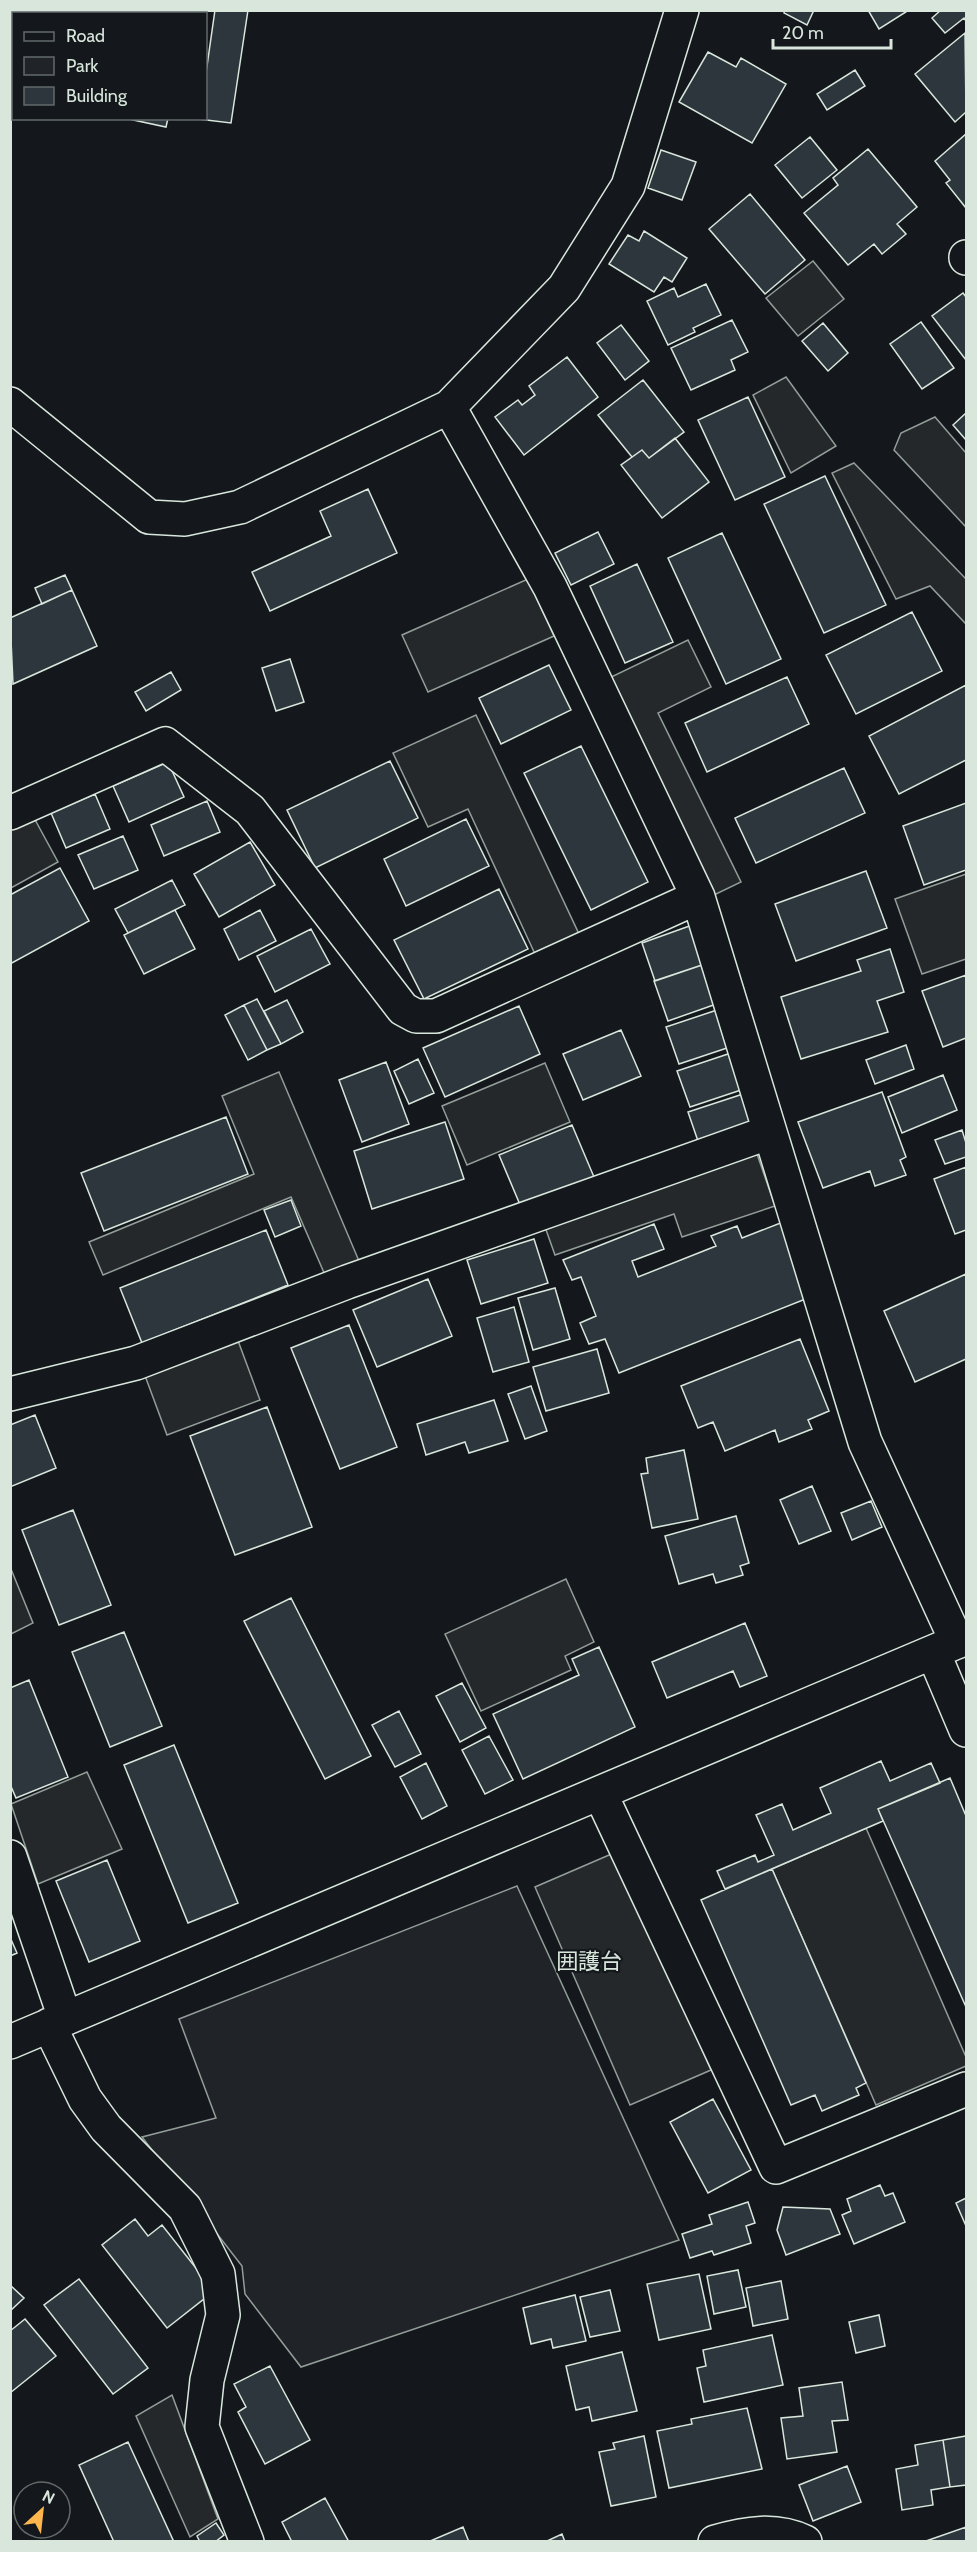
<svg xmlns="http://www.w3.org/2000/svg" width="977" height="2552" viewBox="0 0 977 2552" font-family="Cabin,'Noto Sans JP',sans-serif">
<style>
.green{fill:#202428;stroke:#939e99;stroke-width:1.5}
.parking{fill:#24282b;stroke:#939e99;stroke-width:1.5}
.building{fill:#2c363c;stroke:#d8e6dc;stroke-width:1.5}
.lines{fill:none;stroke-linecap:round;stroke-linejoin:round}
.minor-casing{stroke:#d8e6dc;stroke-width:36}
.minor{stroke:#14181c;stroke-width:33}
.labels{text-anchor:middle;stroke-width:4.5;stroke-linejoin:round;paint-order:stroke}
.quarter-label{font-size:22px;fill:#d8e6dc;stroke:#14181c}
</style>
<rect width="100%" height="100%" fill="#14181c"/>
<path class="green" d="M 517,1886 L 679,2240 L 301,2367 L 245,2294 L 242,2266 L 142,2137 L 216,2118 L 179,2019 Z"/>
<path class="parking" d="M 813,261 L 844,299 L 798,336 L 766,298 Z
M 786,377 L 836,446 L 791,473 L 753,395 Z
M 935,417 L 966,453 L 966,527 L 894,450 L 901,433 Z
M 854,463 L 966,579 L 966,624 L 930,586 L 896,599 L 832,473 Z
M 528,579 L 554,636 L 428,692 L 402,635 Z
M 688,640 L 711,687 L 658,713 L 741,882 L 714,895 L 607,679 Z
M 476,715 L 579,934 L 535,954 L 468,809 L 428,827 L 393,753 Z
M 33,816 L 58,862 L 11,888 L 11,826 Z
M 966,874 L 966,959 L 922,974 L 895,899 Z
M 545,1063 L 570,1122 L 467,1165 L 442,1106 Z
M 279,1072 L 359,1261 L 325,1275 L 291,1197 L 103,1275 L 89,1242 L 254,1174 L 222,1096 Z
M 757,1154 L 775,1206 L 682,1237 L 674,1214 L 555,1255 L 545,1227 Z
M 237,1338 L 260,1400 L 167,1435 L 144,1373 Z
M 11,1569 L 33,1623 L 11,1634 L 10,1634 Z
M 566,1579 L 594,1642 L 565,1656 L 571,1670 L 481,1711 L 445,1634 Z
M 87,1772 L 122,1849 L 38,1884 L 11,1804 Z
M 866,1828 L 966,2057 L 966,2066 L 876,2105 L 772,1869 Z
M 616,1852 L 711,2070 L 630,2105 L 535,1887 Z
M 172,2395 L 218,2519 L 190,2537 L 136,2416 Z"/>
<path class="building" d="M 120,10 L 190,10 L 190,14 L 136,14 Z
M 215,10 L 248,10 L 231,123 L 198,119 L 206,118 L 206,73 Z
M 785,10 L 814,10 L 807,25 L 784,13 Z
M 868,10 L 909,10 L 879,29 Z
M 941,10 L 966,10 L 966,21 L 964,18 L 945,33 L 932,18 Z
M 965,33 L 966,112 L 955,122 L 915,74 Z
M 708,52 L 736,67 L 741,58 L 786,84 L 752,143 L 679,102 Z
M 855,70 L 865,86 L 827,110 L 817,94 Z
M 124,118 L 168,118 L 166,127 Z
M 966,134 L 966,208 L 946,183 L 950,180 L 935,161 Z
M 810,137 L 837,170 L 802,198 L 775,165 Z
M 868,149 L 917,207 L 897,224 L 906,234 L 882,254 L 874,244 L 848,265 L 804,213 L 838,185 L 833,178 Z
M 661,150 L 696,162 L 682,200 L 648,188 Z
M 750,194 L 805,260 L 765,294 L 709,229 Z
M 644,231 L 687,258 L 672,282 L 664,277 L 654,292 L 609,264 L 628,235 L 639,241 Z
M 706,284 L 721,315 L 693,328 L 695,332 L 668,345 L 647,301 L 674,288 L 678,297 Z
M 963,293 L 966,297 L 966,360 L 932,316 Z
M 732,320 L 748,352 L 731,360 L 735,370 L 691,390 L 671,348 Z
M 921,322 L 954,368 L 922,389 L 890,344 Z
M 823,323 L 848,353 L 828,371 L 802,341 Z
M 621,325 L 649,361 L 625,380 L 597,343 Z
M 567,357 L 598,397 L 524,455 L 495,417 L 518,400 L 522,405 L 535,395 L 529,386 Z
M 643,380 L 684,432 L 649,458 L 642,450 L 632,457 L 598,415 Z
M 748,397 L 785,477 L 735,500 L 698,420 Z
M 966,413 L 966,440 L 953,425 Z
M 675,438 L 709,482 L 662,518 L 621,465 L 642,450 L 649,458 Z
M 825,476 L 886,605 L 824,633 L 764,504 Z
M 368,489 L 397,553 L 270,611 L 252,572 L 331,536 L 320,511 Z
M 598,532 L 614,564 L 571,585 L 555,553 Z
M 722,533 L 781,659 L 726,684 L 668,558 Z
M 637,564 L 673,642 L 625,663 L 590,586 Z
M 65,575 L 72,590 L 42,604 L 35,588 Z
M 72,590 L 97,646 L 13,684 L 10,618 Z
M 912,612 L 942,671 L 856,714 L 826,655 Z
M 290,659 L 304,702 L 276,711 L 262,668 Z
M 549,665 L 571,710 L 501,744 L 479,698 Z
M 171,672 L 181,690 L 146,711 L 135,692 Z
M 787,677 L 809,724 L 707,772 L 685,723 Z
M 966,685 L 966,760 L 899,794 L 869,736 Z
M 581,746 L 648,882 L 591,910 L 524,773 Z
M 390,761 L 418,818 L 315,868 L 287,810 Z
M 168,762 L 184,797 L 129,822 L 113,786 Z
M 844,768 L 865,813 L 756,863 L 735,818 Z
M 95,794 L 110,829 L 66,848 L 51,813 Z
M 207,801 L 220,832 L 164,856 L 151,825 Z
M 966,803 L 966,870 L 924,885 L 903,826 Z
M 466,819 L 489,866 L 406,906 L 384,859 Z
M 123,836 L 138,870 L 94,889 L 78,855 Z
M 250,842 L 275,885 L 219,917 L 194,874 Z
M 60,868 L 89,921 L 10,964 L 10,895 Z
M 866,871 L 887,928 L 796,961 L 775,904 Z
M 172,880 L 185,905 L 128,933 L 115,909 Z
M 499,889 L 528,949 L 424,999 L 394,940 Z
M 175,910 L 195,949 L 144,974 L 124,935 Z
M 260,910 L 276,941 L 239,960 L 224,929 Z
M 695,924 L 708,963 L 655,981 L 642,943 Z
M 311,929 L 330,964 L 275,992 L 257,956 Z
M 890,949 L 904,992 L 877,1001 L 888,1032 L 801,1059 L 781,997 L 861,971 L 857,960 Z
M 708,963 L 722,1002 L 668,1021 L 654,981 Z
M 966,975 L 966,1038 L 943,1047 L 922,991 Z
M 257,999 L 281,1044 L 267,1050 L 244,1005 Z
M 287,1000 L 303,1032 L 281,1044 L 264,1011 Z
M 244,1005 L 267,1050 L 248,1060 L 225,1015 Z
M 519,1006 L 540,1054 L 445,1097 L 423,1048 Z
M 720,1009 L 733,1046 L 679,1064 L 666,1027 Z
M 621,1030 L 641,1076 L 583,1100 L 563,1054 Z
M 906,1045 L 914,1069 L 875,1084 L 866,1060 Z
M 731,1053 L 744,1089 L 690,1107 L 677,1071 Z
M 418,1059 L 434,1093 L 409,1104 L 394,1071 Z
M 386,1062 L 409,1124 L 362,1142 L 339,1080 Z
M 943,1075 L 957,1110 L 902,1133 L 888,1097 Z
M 882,1092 L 906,1157 L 900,1160 L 906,1175 L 875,1186 L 870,1171 L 823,1188 L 798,1122 Z
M 743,1094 L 754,1125 L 699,1144 L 688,1112 Z
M 226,1117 L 248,1174 L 104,1231 L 81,1173 Z
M 445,1122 L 464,1179 L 372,1209 L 354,1151 Z
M 572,1125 L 594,1177 L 521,1207 L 499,1155 Z
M 962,1130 L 966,1143 L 966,1157 L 945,1164 L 935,1140 Z
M 966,1167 L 966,1230 L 955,1234 L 934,1179 Z
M 291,1200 L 301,1226 L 275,1237 L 264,1210 Z
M 783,1222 L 813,1296 L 619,1373 L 605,1339 L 589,1344 L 580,1323 L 596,1316 L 581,1277 L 572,1280 L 563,1260 L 654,1224 L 664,1249 L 632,1261 L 638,1277 L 716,1246 L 711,1236 L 737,1226 L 742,1238 Z
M 266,1230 L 288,1285 L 142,1343 L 120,1288 Z
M 534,1239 L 548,1283 L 481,1304 L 467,1260 Z
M 966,1274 L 966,1359 L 915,1382 L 884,1311 Z
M 428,1279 L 452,1336 L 377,1367 L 353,1310 Z
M 555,1288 L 570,1339 L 533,1350 L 518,1298 Z
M 514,1307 L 529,1362 L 493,1372 L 477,1318 Z
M 349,1325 L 397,1447 L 340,1469 L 291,1348 Z
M 800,1339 L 829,1411 L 808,1420 L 812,1429 L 779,1442 L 775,1430 L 725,1451 L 713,1422 L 698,1428 L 681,1386 Z
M 597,1349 L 609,1393 L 546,1411 L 533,1367 Z
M 531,1386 L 547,1431 L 525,1439 L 508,1394 Z
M 494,1400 L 508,1441 L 469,1453 L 465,1442 L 426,1455 L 417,1424 Z
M 267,1407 L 312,1527 L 235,1555 L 190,1436 Z
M 35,1415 L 56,1468 L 10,1487 L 10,1425 Z
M 684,1450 L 698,1519 L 652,1528 L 641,1474 L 648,1473 L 646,1458 Z
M 812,1486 L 831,1531 L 799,1544 L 780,1500 Z
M 871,1501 L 882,1527 L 852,1540 L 841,1513 Z
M 73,1510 L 111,1605 L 59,1625 L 22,1530 Z
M 736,1516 L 749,1563 L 740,1566 L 743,1575 L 716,1583 L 713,1574 L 679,1584 L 665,1536 Z
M 291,1598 L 371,1756 L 325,1779 L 244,1621 Z
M 745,1623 L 767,1676 L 740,1687 L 733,1671 L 667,1698 L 652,1662 Z
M 124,1632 L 162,1726 L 110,1747 L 72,1652 Z
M 599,1647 L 635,1727 L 523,1779 L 493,1714 L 579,1675 L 572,1659 Z
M 29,1680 L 68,1777 L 16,1798 L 10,1784 L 10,1688 Z
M 462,1683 L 486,1728 L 460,1742 L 436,1696 Z
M 399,1711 L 421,1754 L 395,1767 L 372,1725 Z
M 489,1736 L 513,1780 L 485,1794 L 462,1750 Z
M 174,1745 L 238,1903 L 188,1923 L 124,1765 Z
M 881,1761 L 890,1781 L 931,1763 L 940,1783 L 878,1809 L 883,1821 L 725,1889 L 717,1871 L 755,1855 L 758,1862 L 774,1855 L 756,1815 L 782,1804 L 793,1830 L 831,1813 L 820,1788 Z
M 426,1763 L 447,1806 L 422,1819 L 400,1777 Z
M 950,1778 L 966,1816 L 966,2007 L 878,1809 Z
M 107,1860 L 140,1941 L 89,1962 L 56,1881 Z
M 772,1869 L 866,2083 L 856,2088 L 859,2095 L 822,2111 L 815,2095 L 791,2105 L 701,1900 Z
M 10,1937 L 17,1953 L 10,1956 Z
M 713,2099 L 751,2170 L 708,2193 L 670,2122 Z
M 880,2185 L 885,2196 L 893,2193 L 905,2222 L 854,2244 L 842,2215 L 851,2211 L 847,2199 Z
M 966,2198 L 966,2226 L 956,2203 Z
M 748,2202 L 755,2223 L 746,2226 L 751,2243 L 714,2255 L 712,2251 L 690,2258 L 682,2234 L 712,2224 L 709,2215 Z
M 783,2207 L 830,2209 L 840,2234 L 786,2255 L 777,2230 Z
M 135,2219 L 148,2236 L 162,2225 L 214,2291 L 167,2328 L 102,2245 Z
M 738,2270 L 746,2307 L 714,2314 L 707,2276 Z
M 699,2274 L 711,2329 L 659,2340 L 647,2284 Z
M 79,2279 L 148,2368 L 113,2394 L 44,2305 Z
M 781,2281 L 788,2319 L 753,2326 L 746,2288 Z
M 10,2285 L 24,2298 L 10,2311 Z
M 610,2290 L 620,2331 L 590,2337 L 580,2297 Z
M 575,2295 L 586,2341 L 553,2348 L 551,2339 L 531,2344 L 523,2308 Z
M 879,2315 L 885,2346 L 856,2353 L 849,2322 Z
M 25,2319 L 56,2356 L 10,2393 L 10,2331 Z
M 772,2335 L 783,2385 L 704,2402 L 697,2368 L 706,2366 L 703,2350 Z
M 622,2352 L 637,2411 L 592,2421 L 589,2407 L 576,2410 L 566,2366 Z
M 270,2366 L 310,2440 L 265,2464 L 238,2412 L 246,2407 L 234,2384 Z
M 842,2382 L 848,2420 L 832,2421 L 837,2452 L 787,2459 L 781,2418 L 803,2416 L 799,2388 Z
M 747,2408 L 762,2469 L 669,2488 L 657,2431 L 692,2424 L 691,2419 Z
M 644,2436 L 656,2497 L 611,2506 L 599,2452 L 615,2449 L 613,2443 Z
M 966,2436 L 966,2485 L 950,2487 L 943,2440 Z
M 943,2440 L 950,2487 L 931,2490 L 933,2505 L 902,2510 L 896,2469 L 918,2465 L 915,2445 Z
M 128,2442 L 174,2542 L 114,2542 L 79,2465 Z
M 847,2466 L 861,2502 L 813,2521 L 799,2485 Z
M 325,2498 L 349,2542 L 292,2542 L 282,2522 Z
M 216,2523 L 224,2535 L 215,2542 L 200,2542 L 197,2536 Z
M 463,2527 L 469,2542 L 428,2542 Z
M 966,2527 L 966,2542 L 926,2541 Z
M 562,2534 L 565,2542 L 545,2542 Z"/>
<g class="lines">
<g class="minor-casing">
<path id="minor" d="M 966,257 L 966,258
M 10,404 L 149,517 L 185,519 L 240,507 L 449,407 L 564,288 L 628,186 L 682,10
M 449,407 L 550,587 L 698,897 L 865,1442 L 957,1642
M 10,813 L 165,744 L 250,810 L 403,1009 L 416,1016 L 436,1016 L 698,897
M 10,1394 L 136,1363 L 347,1282 L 770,1132
M 933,1652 L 966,1730
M 600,1793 L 776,2167 L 966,2089
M 10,1857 L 65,2018
M 49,2025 L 85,2099 L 106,2128 L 185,2208 L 218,2274 L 223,2315 L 207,2380 L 202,2427 L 247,2542
M 10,2042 L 966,1638
M 715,2542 C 746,2533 776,2528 805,2542"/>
</g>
<use href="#minor" class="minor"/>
</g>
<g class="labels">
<g class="quarter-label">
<text x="589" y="1969">囲護台</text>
</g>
</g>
<rect width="977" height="2552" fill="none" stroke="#d8e6dc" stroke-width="24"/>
<rect x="12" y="12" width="195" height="108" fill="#14181c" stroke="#626a69" stroke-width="1.5"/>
<rect x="24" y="32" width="30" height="9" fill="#14181c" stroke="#626a69" stroke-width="1.5"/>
<text x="66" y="42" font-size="18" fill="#d8e6dc">Road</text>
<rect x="24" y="57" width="30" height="18" fill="#202428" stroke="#626a69" stroke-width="1.5"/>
<text x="66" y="72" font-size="18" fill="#d8e6dc">Park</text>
<rect x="24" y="87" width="30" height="18" fill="#2c363c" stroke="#626a69" stroke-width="1.5"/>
<text x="66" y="102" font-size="18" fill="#d8e6dc">Building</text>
<g transform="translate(42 2510) rotate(27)"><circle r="28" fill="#14181c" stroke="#626a69" stroke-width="1.5"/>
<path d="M0-4.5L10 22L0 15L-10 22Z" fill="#ffb74d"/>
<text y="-9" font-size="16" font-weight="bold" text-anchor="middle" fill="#d8e6dc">N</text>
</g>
<path d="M773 39v9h118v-9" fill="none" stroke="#d8e6dc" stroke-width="3"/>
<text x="782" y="39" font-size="18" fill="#d8e6dc" stroke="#14181c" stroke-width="4.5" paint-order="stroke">20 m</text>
</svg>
